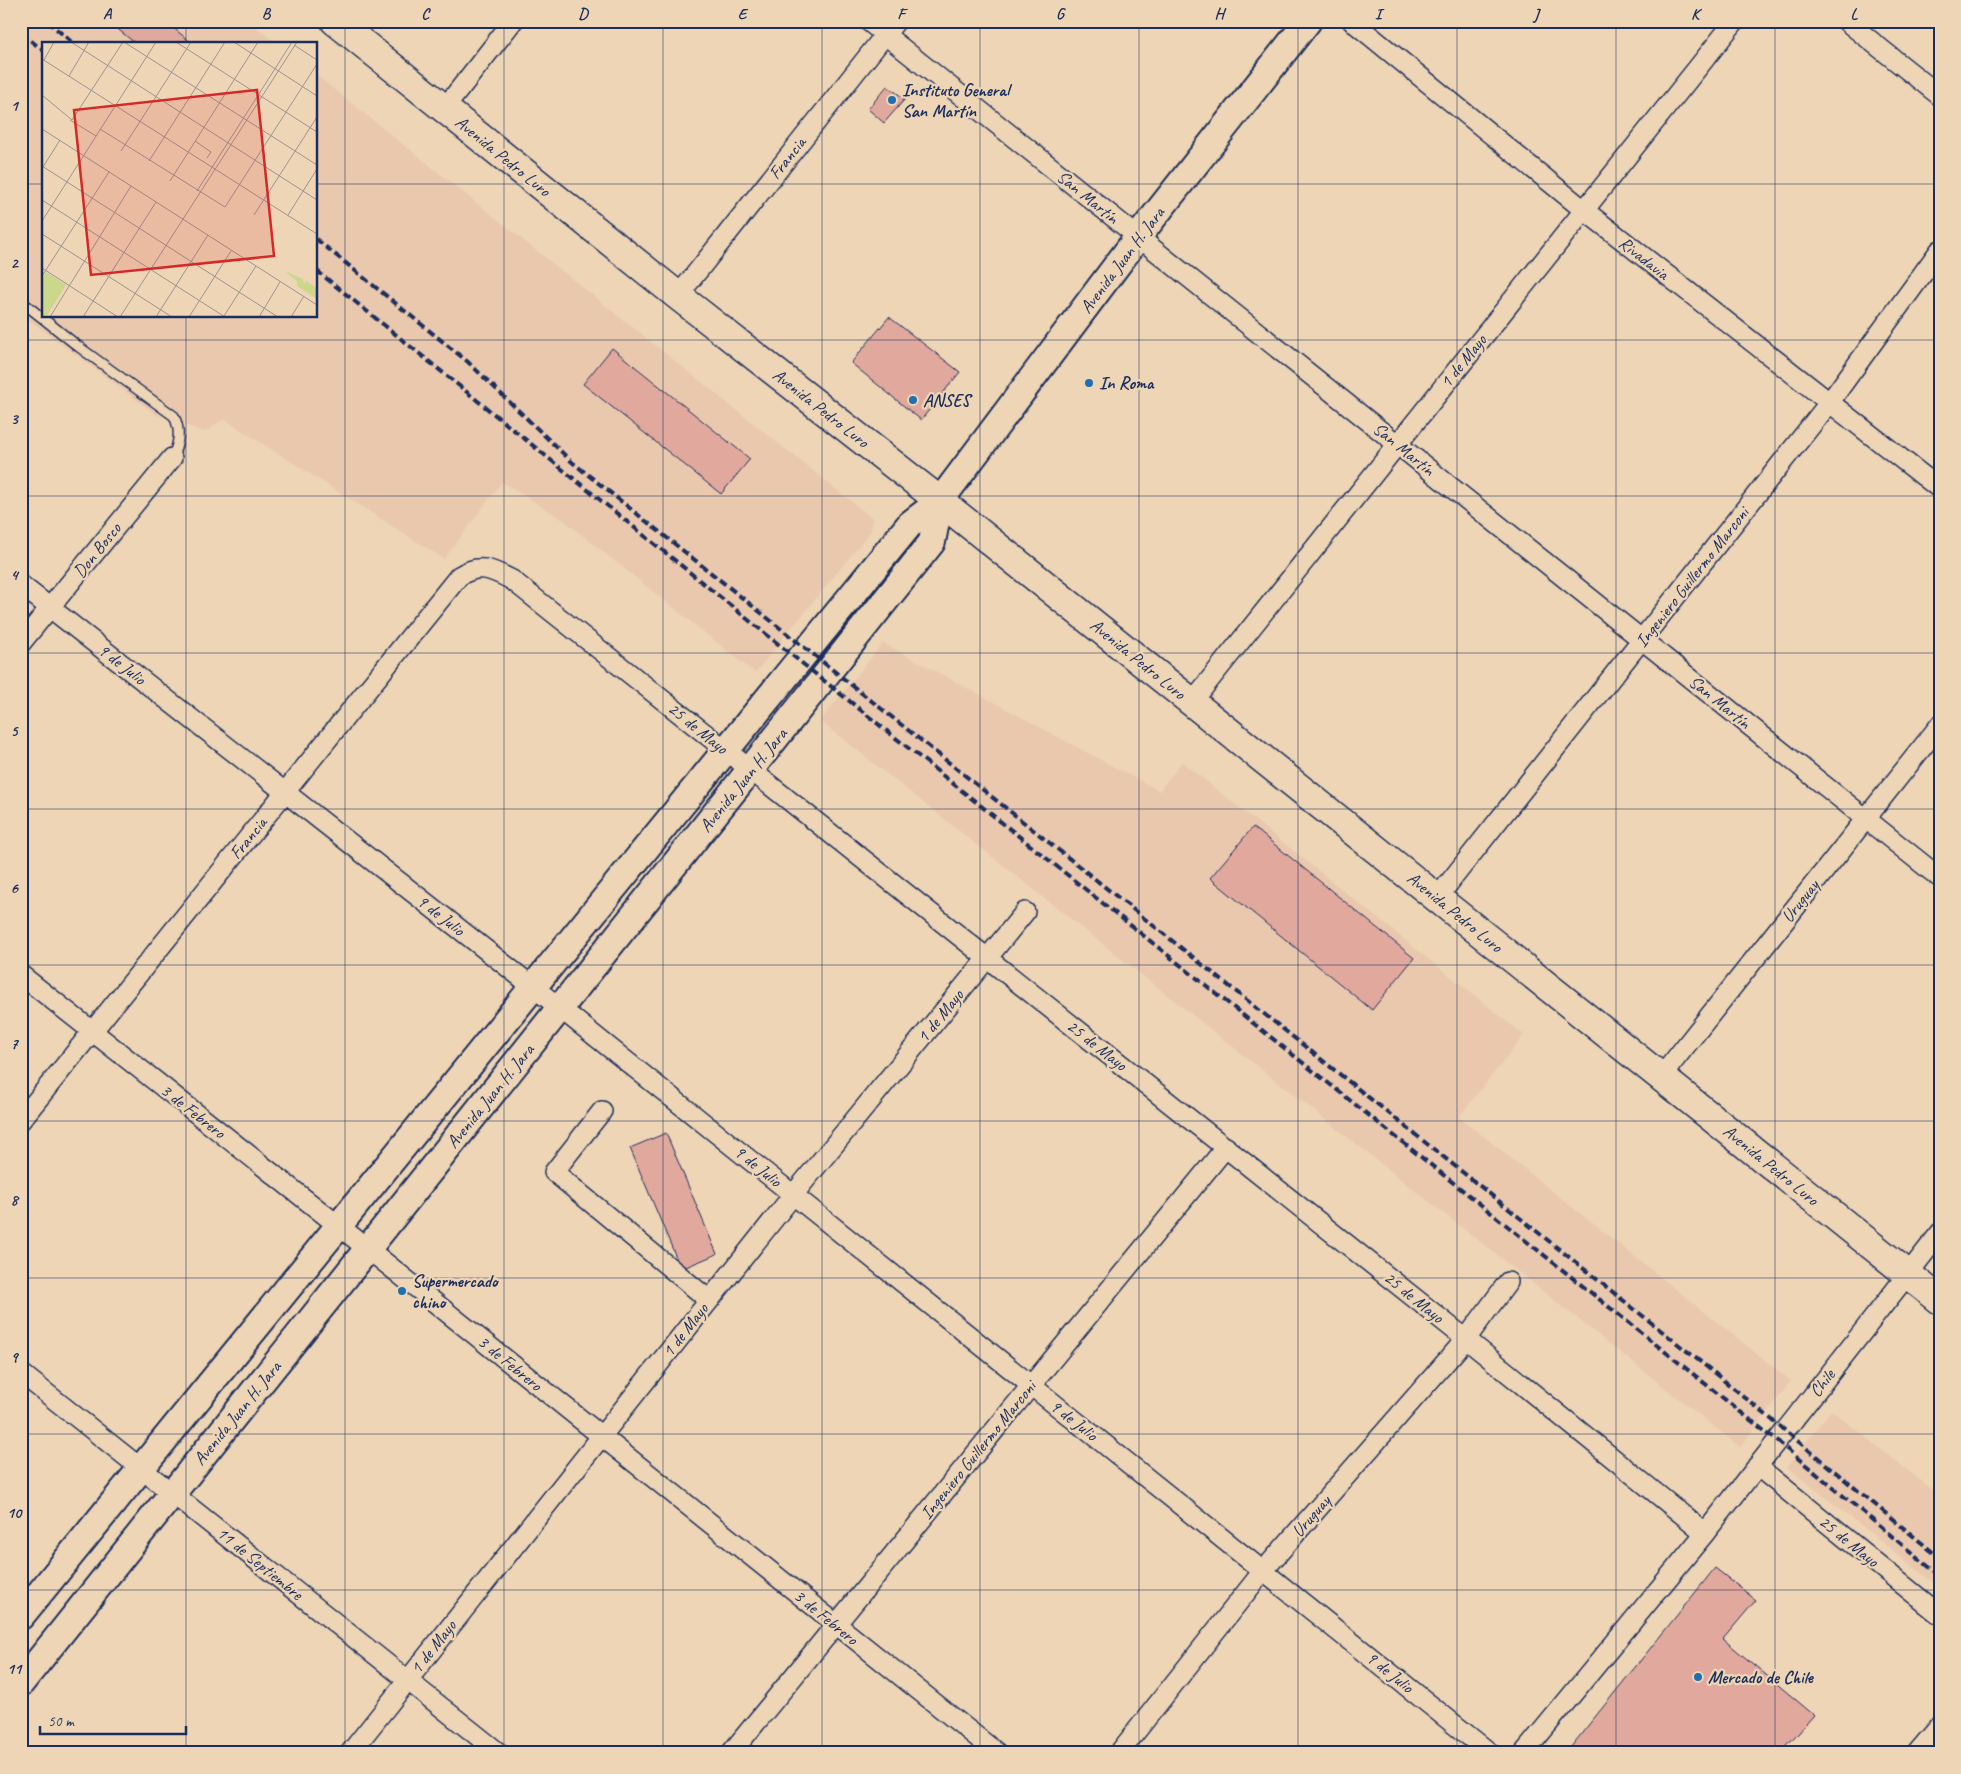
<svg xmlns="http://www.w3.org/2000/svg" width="1961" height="1774" viewBox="0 0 1961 1774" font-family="Caveat,sans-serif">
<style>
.built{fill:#eac8ae}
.building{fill:#e1a89d;stroke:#1b2f5e}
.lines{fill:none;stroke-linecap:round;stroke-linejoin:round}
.service-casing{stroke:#1b2f5e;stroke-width:12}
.minor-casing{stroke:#1b2f5e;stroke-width:22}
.secondary-casing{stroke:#1b2f5e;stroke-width:30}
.primary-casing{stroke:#1b2f5e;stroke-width:31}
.service{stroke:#eed5b6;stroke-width:9}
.minor{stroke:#eed5b6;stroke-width:19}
.secondary{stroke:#eed5b6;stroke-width:26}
.primary{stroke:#eed5b6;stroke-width:28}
.rail{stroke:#1b2f5e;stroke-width:4;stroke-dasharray:8 4;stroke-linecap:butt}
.grid{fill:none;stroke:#1b2f5e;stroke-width:1;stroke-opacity:0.55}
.poi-dot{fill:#1f6fb2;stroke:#eed5b6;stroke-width:2}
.labels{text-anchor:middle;stroke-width:4.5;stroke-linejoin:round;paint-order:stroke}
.poi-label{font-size:18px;font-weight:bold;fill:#1b2f5e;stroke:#eed5b6;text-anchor:start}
.street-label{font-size:18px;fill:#1b2f5e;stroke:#eed5b6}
.inset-road{fill:none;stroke:#9a9393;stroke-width:1}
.view{fill:#d62828;fill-opacity:0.15;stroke:#d62828;stroke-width:2.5}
.inset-edge{fill:none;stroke:#1b2f5e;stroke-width:2.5}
.neatline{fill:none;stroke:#1b2f5e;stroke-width:2}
.grid-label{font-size:16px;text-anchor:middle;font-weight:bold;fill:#1b2f5e}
</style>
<rect width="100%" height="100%" fill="#eed5b6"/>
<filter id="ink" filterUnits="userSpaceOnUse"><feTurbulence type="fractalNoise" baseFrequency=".02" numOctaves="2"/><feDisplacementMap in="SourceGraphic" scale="10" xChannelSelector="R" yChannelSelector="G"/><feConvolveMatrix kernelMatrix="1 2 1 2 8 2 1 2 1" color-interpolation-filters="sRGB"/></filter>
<g filter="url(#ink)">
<path class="built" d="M 21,21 L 249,21 L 277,44 L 44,44 L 44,316 L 316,316 L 316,75 L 872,518 L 871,531 L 755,673 L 562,519 L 502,482 L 444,559 L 224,419 L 205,432 L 157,415 L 21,314 Z
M 883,643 L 1159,791 L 1182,762 L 1524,1035 L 1459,1117 L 1791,1381 L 1740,1447 L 820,721 Z
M 1831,1410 L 1940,1496 L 1940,1588 L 1787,1467 Z"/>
<path class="building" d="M 108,21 L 165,21 L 193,44 L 136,44 Z
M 887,86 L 905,99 L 884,123 L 868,109 Z
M 889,317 L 960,372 L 921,420 L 851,363 Z
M 612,348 L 750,459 L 721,494 L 583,384 Z
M 1253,827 L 1414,958 L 1372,1010 L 1210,878 Z
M 666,1133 L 717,1254 L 681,1269 L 630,1148 Z
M 1715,1568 L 1756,1600 L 1723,1639 L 1814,1715 L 1780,1753 L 1566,1753 Z"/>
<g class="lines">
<g class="service-casing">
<path id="service" d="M 21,301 L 79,347 L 174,416 C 181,431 179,443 172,458"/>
</g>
<g class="minor-casing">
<path id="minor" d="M 868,21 L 1940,878
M 1352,21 L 1584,210 L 1940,489
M 1846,21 L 1940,96
M 444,109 L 513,21
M 678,296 L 896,21
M 21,585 L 560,1008 L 1490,1753
M 21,643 L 172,458
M 1192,702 L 1735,21
M 1437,898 L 1829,403 L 1940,250
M 21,975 L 368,1249 L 997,1753
M 1661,1077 L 1940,725
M 602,1111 L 554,1172 L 709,1300
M 21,1120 L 459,576 C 479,563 491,569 512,580 L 1466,1339 L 1705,1533
M 21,1373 L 499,1753
M 1757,1466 L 1940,1615
M 350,1753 L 793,1195 L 1025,912
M 731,1753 L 1226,1147
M 1119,1753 L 1263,1571 L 1466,1339 L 1508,1282
M 1524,1753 L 1705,1533 L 1940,1233
M 1917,1753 L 1940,1726"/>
</g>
<g class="secondary-casing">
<path id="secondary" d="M 21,1616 L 910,524 L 940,501 L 1138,237 L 1308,21
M 21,1683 L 932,542 L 940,501"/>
</g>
<g class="primary-casing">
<path id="primary" d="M 335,21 L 678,296 L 940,501 L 1940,1300"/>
</g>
<use href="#service" class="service"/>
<use href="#minor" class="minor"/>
<use href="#secondary" class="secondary"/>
<use href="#primary" class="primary"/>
<path class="rail" d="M 47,21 L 74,44
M 21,33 L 44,51
M 316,239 L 468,362 L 572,462 L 602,486 L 1737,1391 L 1940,1558
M 316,270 L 798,660 L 1777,1441 L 1940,1576"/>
</g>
</g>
<path class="grid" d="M 186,21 L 186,44M 345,21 L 345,1753M 504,21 L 504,1753M 663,21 L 663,1753M 822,21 L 822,1753M 980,21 L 980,1753M 1139,21 L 1139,1753M 1298,21 L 1298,1753M 1457,21 L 1457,1753M 1616,21 L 1616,1753M 1775,21 L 1775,1753M 21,184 L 44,184M 316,184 L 1940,184M 186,316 L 186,1753M 21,340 L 1940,340M 21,496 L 1940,496M 21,653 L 1940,653M 21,809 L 1940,809M 21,965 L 1940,965M 21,1121 L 1940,1121M 21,1278 L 1940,1278M 21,1434 L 1940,1434M 21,1590 L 1940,1590"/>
<g class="poi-dot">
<circle cx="892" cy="100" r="5"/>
<circle cx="1089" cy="383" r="5"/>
<circle cx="913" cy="400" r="5"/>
<circle cx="402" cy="1291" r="5"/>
<circle cx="1698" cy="1677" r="5"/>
</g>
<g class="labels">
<g class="poi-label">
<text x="902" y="96">Instituto General<tspan x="902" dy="21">San Martín</tspan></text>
<text x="1099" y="389">In Roma</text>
<text x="923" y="406">ANSES</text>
<text x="412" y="1287">Supermercado<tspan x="412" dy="21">chino</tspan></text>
<text x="1708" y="1683">Mercado de Chile</text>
</g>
<g class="street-label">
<text transform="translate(503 156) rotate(39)" y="6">Avenida Pedro Luro</text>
<text transform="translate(787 158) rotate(-52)" y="6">Francia</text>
<text transform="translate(1088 197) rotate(39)" y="6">San Martín</text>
<text transform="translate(1644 258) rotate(38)" y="6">Rivadavia</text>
<text transform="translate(1122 260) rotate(-53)" y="6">Avenida Juan H. Jara</text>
<text transform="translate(1463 361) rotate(-51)" y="6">1 de Mayo</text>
<text transform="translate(821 408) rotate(38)" y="6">Avenida Pedro Luro</text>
<text transform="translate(1404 449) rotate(39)" y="6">San Martín</text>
<text transform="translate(97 550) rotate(-51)" y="6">Don Bosco</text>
<text transform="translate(1692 577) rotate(-52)" y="6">Ingeniero Guillermo Marconi</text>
<text transform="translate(1138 659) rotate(39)" y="6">Avenida Pedro Luro</text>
<text transform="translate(122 664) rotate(38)" y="6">9 de Julio</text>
<text transform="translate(1720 702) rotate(39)" y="6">San Martín</text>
<text transform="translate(698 728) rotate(39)" y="6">25 de Mayo</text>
<text transform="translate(743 780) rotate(-51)" y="6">Avenida Juan H. Jara</text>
<text transform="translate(248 838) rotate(-51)" y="6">Francia</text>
<text transform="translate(1800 901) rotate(-52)" y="6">Uruguay</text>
<text transform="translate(1455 912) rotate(39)" y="6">Avenida Pedro Luro</text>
<text transform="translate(441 915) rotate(38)" y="6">9 de Julio</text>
<text transform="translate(940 1016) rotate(-51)" y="6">1 de Mayo</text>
<text transform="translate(1097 1045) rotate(38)" y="6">25 de Mayo</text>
<text transform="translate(490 1096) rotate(-51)" y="6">Avenida Juan H. Jara</text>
<text transform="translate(193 1111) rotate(38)" y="6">3 de Febrero</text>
<text transform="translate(1771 1165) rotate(39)" y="6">Avenida Pedro Luro</text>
<text transform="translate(758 1166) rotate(39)" y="6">9 de Julio</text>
<text transform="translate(1414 1297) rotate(39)" y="6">25 de Mayo</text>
<text transform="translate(685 1330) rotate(-52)" y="6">1 de Mayo</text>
<text transform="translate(510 1363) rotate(39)" y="6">3 de Febrero</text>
<text transform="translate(1822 1383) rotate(-52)" y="6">Chile</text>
<text transform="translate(237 1413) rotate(-51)" y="6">Avenida Juan H. Jara</text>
<text transform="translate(1074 1420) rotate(38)" y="6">9 de Julio</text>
<text transform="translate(978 1450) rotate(-51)" y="6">Ingeniero Guillermo Marconi</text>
<text transform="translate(1311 1516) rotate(-49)" y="6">Uruguay</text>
<text transform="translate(1849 1541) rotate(39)" y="6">25 de Mayo</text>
<text transform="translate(260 1563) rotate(39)" y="6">11 de Septiembre</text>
<text transform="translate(826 1617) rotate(39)" y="6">3 de Febrero</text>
<text transform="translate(433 1647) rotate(-52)" y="6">1 de Mayo</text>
<text transform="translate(1390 1672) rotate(39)" y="6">9 de Julio</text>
</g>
</g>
<g transform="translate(42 42)">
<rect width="275" height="275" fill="#eed5b6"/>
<path d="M 243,229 L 261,237 L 262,242 L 264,239 L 275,246 L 275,257 L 255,244 L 255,239 ZM 4,230 L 24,243 L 4,275 L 0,275 L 0,237 Z" fill="#cbd78a"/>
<path class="inset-road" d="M 29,0 L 275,158M 82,0 L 275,123M 134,0 L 275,90M 192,0 L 275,54M 252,3 L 275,18M 0,17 L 275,192M 2,18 L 12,0M 27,34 L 47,0M 0,53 L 30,78 L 81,0M 28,78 L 54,94M 0,87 L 275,263M 58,87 L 183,165 L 275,22M 153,99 L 169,110 L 165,116M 79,109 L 149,0M 107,119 L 183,0M 0,124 L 236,275M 1,125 L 18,98M 128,139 L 216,0M 155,149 L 250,0M 0,158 L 183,275M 212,173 L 275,75M 246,173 L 275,127M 0,179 L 114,0M 0,192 L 130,275M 0,226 L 76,275M 0,234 L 67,130M 182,274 L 214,224M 8,275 L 89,144M 41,275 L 114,160M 78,275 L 255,0M 114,275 L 166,193M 147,275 L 189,209M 217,275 L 238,240M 249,275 L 262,254"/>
<path class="view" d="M 215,48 L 232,214 L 49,233 L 32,68 Z"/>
<rect width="275" height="275" class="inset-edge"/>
</g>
<rect width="1961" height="1774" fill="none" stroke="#eed5b6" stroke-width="55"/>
<path d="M40 1726v8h146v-8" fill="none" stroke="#1b2f5e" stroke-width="2.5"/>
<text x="48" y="1726" font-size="15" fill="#1b2f5e" stroke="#eed5b6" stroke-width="4" paint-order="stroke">50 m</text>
<rect x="28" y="28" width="1906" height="1718" class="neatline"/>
<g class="grid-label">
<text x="107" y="19">A</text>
<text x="266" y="19">B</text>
<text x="425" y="19">C</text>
<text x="583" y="19">D</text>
<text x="742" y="19">E</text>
<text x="901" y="19">F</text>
<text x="1060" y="19">G</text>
<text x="1219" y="19">H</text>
<text x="1378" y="19">I</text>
<text x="1536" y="19">J</text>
<text x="1695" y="19">K</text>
<text x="1854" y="19">L</text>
<text x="14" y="111">1</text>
<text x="14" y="268">2</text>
<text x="14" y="424">3</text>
<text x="14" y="580">4</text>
<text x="14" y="736">5</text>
<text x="14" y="893">6</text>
<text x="14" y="1049">7</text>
<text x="14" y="1205">8</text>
<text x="14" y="1362">9</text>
<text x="14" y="1518">10</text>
<text x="14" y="1674">11</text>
</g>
</svg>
